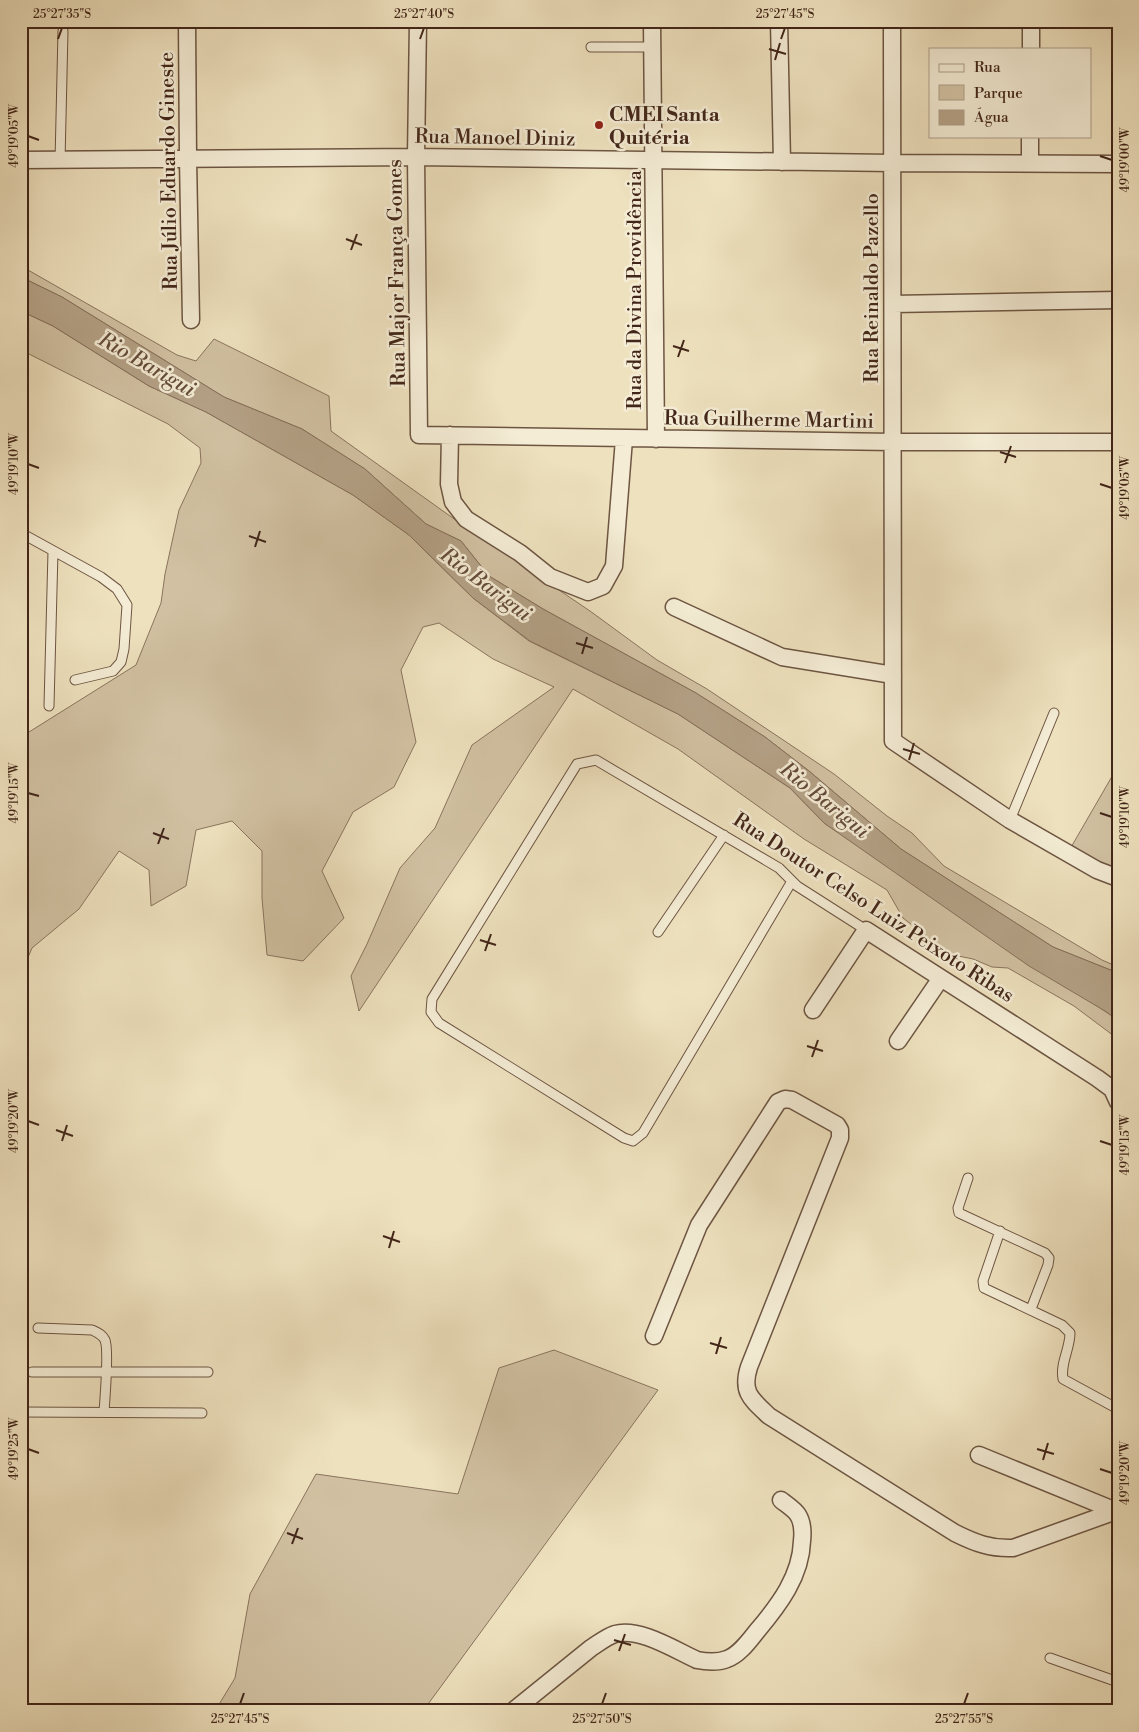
<svg xmlns="http://www.w3.org/2000/svg" width="1139" height="1732" viewBox="0 0 1139 1732" font-family="'Libre Bodoni',serif">
<style>
.green{fill:#d1c1a2;stroke:#8a745e}
.water{fill:#b4a186;stroke:#86705a}
.lines{fill:none;stroke-linecap:round;stroke-linejoin:round}
.service-casing{stroke:#6d5542;stroke-width:11}
.minor-casing{stroke:#6d5542;stroke-width:19}
.service{stroke:#f4ecd5;stroke-width:9}
.minor{stroke:#f4ecd5;stroke-width:16}
.ticks{fill:none;stroke:#422619;stroke-width:2}
.poi-dot{fill:#8f2418;stroke:#f4ecd5;stroke-width:2}
.labels{text-anchor:middle;stroke-width:5;stroke-linejoin:round;paint-order:stroke}
.poi-label{font-size:20px;font-weight:bold;fill:#422619;stroke:#f4ecd5;text-anchor:start}
.street-label{font-size:20px;fill:#422619;stroke:#f4ecd5}
.water-label{font-size:21px;font-style:italic;fill:#644b3a;stroke:#f4ecd5}
.neatline{fill:none;stroke:#422619;stroke-width:2}
.ticks-label{font-size:12px;text-anchor:middle;fill:#422619}
</style>
<rect width="100%" height="100%" fill="#eee1be"/>
<filter id="stains"><feTurbulence type="fractalNoise" baseFrequency=".004" numOctaves="4"/><feColorMatrix values="0 0 0 0 .2 0 0 0 0 .09 0 0 0 0 .02 0 0 0 .5 -.17"/></filter>
<radialGradient id="worn" r=".72"><stop offset=".6" stop-color="#630" stop-opacity="0"/><stop offset="1" stop-color="#630" stop-opacity=".3"/></radialGradient>
<path class="green" d="M 21,266 L 177,355 L 196,361 L 214,339 L 329,396 L 331,431 L 457,521 L 590,611 L 657,660 L 707,689 L 834,774 L 887,816 L 912,833 L 944,866 L 1102,960 L 1118,967 L 1118,973 L 1053,947 L 901,849 L 809,771 L 765,737 L 696,693 L 543,609 L 489,576 L 461,541 L 426,524 L 365,469 L 302,429 L 224,397 L 62,297 L 21,277 Z
M 21,311 L 53,326 L 149,386 L 206,412 L 353,495 L 409,535 L 473,598 L 529,641 L 678,714 L 790,788 L 824,823 L 1118,1020 L 1118,1039 L 1074,1006 L 1008,968 L 992,967 L 973,959 L 949,954 L 903,918 L 887,890 L 804,839 L 678,749 L 573,689 L 359,1011 L 351,976 L 367,944 L 400,868 L 435,828 L 472,745 L 554,687 L 493,659 L 439,623 L 423,627 L 401,670 L 416,742 L 394,787 L 353,812 L 322,871 L 344,918 L 303,961 L 267,955 L 262,898 L 262,851 L 232,821 L 196,830 L 186,886 L 151,906 L 149,870 L 119,851 L 79,909 L 32,948 L 21,974 L 21,737 L 136,665 L 161,603 L 165,574 L 179,510 L 201,463 L 200,448 L 168,424 L 21,350 Z
M 1118,766 L 1118,869 L 1070,849 Z
M 554,1350 L 658,1390 L 423,1711 L 215,1711 L 235,1678 L 250,1594 L 316,1474 L 458,1494 L 499,1368 Z"/>
<path class="water" d="M 21,277 L 62,297 L 224,397 L 302,429 L 365,469 L 426,524 L 461,541 L 489,576 L 543,609 L 696,693 L 765,737 L 809,771 L 901,849 L 1053,947 L 1118,973 L 1118,1020 L 1105,1011 L 1029,966 L 824,823 L 790,788 L 678,714 L 530,641 L 473,598 L 409,535 L 353,495 L 206,412 L 149,386 L 53,326 L 21,311 Z"/>
<g class="lines">
<g class="service-casing">
<path id="service" d="M 591,47 L 652,47
M 60,161 L 63,31
M 21,533 L 101,577 L 117,589 L 127,605 L 124,649 L 121,662 L 113,671 L 75,680
M 49,706 L 53,551
M 1010,820 L 1054,713
M 792,881 L 643,1133 L 633,1141 L 624,1138 L 439,1023 L 431,1012 L 432,999 L 577,764 L 596,760 L 779,868 L 797,886 L 866,930
M 658,932 L 724,835
M 968,1178 L 958,1208 L 959,1213 L 1045,1253 L 1049,1258 L 1048,1265 L 1031,1309
M 1000,1231 L 983,1281 L 984,1288 L 1062,1325 L 1070,1333 C 1070,1349 1060,1363 1063,1379 L 1118,1409
M 38,1328 L 92,1330 C 98,1333 102,1334 105,1340 C 109,1350 105,1398 104,1412
M 32,1372 L 208,1372
M 21,1412 L 202,1413
M 1050,1658 L 1118,1682"/>
</g>
<g class="minor-casing">
<path id="minor" d="M 187,21 L 188,159 L 191,320
M 418,21 L 416,157 L 419,435 L 893,442 L 1118,442
M 652,21 L 656,439
M 779,21 L 782,162
M 892,21 L 893,741 L 1010,820 L 1097,870 L 1118,878
M 1031,49 L 1031,21
M 21,160 L 416,157 L 893,163 L 1118,164
M 1030,163 L 1030,136
M 893,304 L 1118,300
M 450,435 L 449,484 L 453,502 L 466,519 L 520,553 L 550,577 L 588,592 L 603,586 L 614,566 L 624,439
M 674,607 L 782,657 L 893,675
M 813,1010 L 866,930 L 1097,1078 L 1112,1089 L 1118,1102
M 898,1041 L 941,978
M 654,1336 L 699,1225 L 778,1102 L 785,1099 L 792,1100 L 837,1125 L 840,1130 L 840,1138 L 749,1367 C 741,1392 751,1399 769,1416 L 955,1533 C 975,1543 991,1549 1013,1548 L 1116,1511 L 1118,1512
M 979,1455 L 1116,1511
M 513,1711 L 591,1648 C 599,1643 606,1637 615,1634 C 639,1627 675,1650 697,1660 C 707,1662 717,1663 727,1659 C 739,1655 749,1641 757,1631 C 779,1605 801,1576 802,1541 C 803,1532 803,1523 798,1515 C 794,1509 787,1505 781,1500"/>
</g>
<use href="#service" class="service"/>
<use href="#minor" class="minor"/>
</g>
<path class="ticks" d="M 58,39 L 62,28M 420,39 L 424,28M 781,39 L 785,28M 769,49 L 786,54M 775,60 L 780,43M 28,136 L 39,140M 1100,156 L 1112,160M 346,239 L 362,245M 351,250 L 357,234M 673,346 L 689,351M 678,357 L 684,340M 1000,452 L 1016,457M 1005,463 L 1011,446M 28,464 L 39,468M 1100,484 L 1112,488M 249,536 L 266,542M 255,547 L 260,531M 576,643 L 593,648M 582,654 L 587,637M 903,749 L 920,754M 909,760 L 914,743M 28,793 L 39,796M 1100,813 L 1112,817M 153,833 L 169,839M 158,844 L 164,828M 480,940 L 496,945M 485,951 L 491,934M 807,1046 L 823,1051M 812,1057 L 818,1040M 28,1121 L 39,1125M 56,1130 L 73,1136M 62,1141 L 67,1125M 1100,1141 L 1112,1145M 383,1236 L 400,1242M 389,1248 L 394,1231M 710,1343 L 727,1348M 716,1354 L 721,1337M 28,1449 L 39,1453M 1037,1449 L 1054,1454M 1043,1460 L 1048,1443M 1100,1469 L 1112,1473M 287,1533 L 303,1539M 292,1544 L 298,1528M 614,1640 L 631,1645M 619,1651 L 625,1634M 240,1704 L 244,1693M 602,1704 L 606,1693M 964,1704 L 968,1693"/>
<circle class="poi-dot" cx="599" cy="125" r="5"/>
<g class="labels">
<g class="poi-label">
<text x="609" y="121">CMEI Santa<tspan x="609" dy="23">Quitéria</tspan></text>
</g>
<g class="street-label">
<text transform="translate(495 137) rotate(1)" y="7">Rua Manoel Diniz</text>
<text transform="translate(168 171) rotate(-91)" y="7">Rua Júlio Eduardo Gineste</text>
<text transform="translate(396 273) rotate(-91)" y="7">Rua Major França Gomes</text>
<text transform="translate(871 288) rotate(-90)" y="7">Rua Reinaldo Pazello</text>
<text transform="translate(634 290) rotate(-90)" y="7">Rua da Divina Providência</text>
<text transform="translate(769 419) rotate(1)" y="7">Rua Guilherme Martini</text>
<text transform="translate(874 907) rotate(33)" y="7">Rua Doutor Celso Luiz Peixoto Ribas</text>
</g>
<g class="water-label">
<text transform="translate(147 364) rotate(30)" y="7">Rio Barigui</text>
<text transform="translate(486 584) rotate(37)" y="7">Rio Barigui</text>
<text transform="translate(825 800) rotate(39)" y="7">Rio Barigui</text>
</g>
</g>
<rect width="1139" height="1732" fill="none" stroke="#eee1be" stroke-width="55"/>
<rect x="929" y="48" width="162" height="90" fill="#f4ecd5" stroke="#ad9d8a"/>
<rect x="939" y="64" width="25" height="8" fill="#f4ecd5" stroke="#ad9d8a"/>
<text x="974" y="72" font-size="15" fill="#422619">Rua</text>
<rect x="939" y="85" width="25" height="15" fill="#d1c1a2" stroke="#ad9d8a"/>
<text x="974" y="98" font-size="15" fill="#422619">Parque</text>
<rect x="939" y="110" width="25" height="15" fill="#b4a186" stroke="#ad9d8a"/>
<text x="974" y="122" font-size="15" fill="#422619">Água</text>
<rect x="28" y="28" width="1084" height="1676" class="neatline"/>
<g class="ticks-label">
<text x="62" y="18">25°27'35"S</text>
<text x="424" y="18">25°27'40"S</text>
<text x="785" y="18">25°27'45"S</text>
<text transform="translate(14 136) rotate(-90)" y="4">49°19'05"W</text>
<text transform="translate(1125 160) rotate(-90)" y="4">49°19'00"W</text>
<text transform="translate(14 464) rotate(-90)" y="4">49°19'10"W</text>
<text transform="translate(1125 488) rotate(-90)" y="4">49°19'05"W</text>
<text transform="translate(14 793) rotate(-90)" y="4">49°19'15"W</text>
<text transform="translate(1125 817) rotate(-90)" y="4">49°19'10"W</text>
<text transform="translate(14 1121) rotate(-90)" y="4">49°19'20"W</text>
<text transform="translate(1125 1145) rotate(-90)" y="4">49°19'15"W</text>
<text transform="translate(14 1449) rotate(-90)" y="4">49°19'25"W</text>
<text transform="translate(1125 1473) rotate(-90)" y="4">49°19'20"W</text>
<text x="240" y="1723">25°27'45"S</text>
<text x="602" y="1723">25°27'50"S</text>
<text x="964" y="1723">25°27'55"S</text>
</g>
<rect width="100%" height="100%" filter="url(#stains)"/>
<rect width="100%" height="100%" fill="url(#worn)"/>
</svg>
